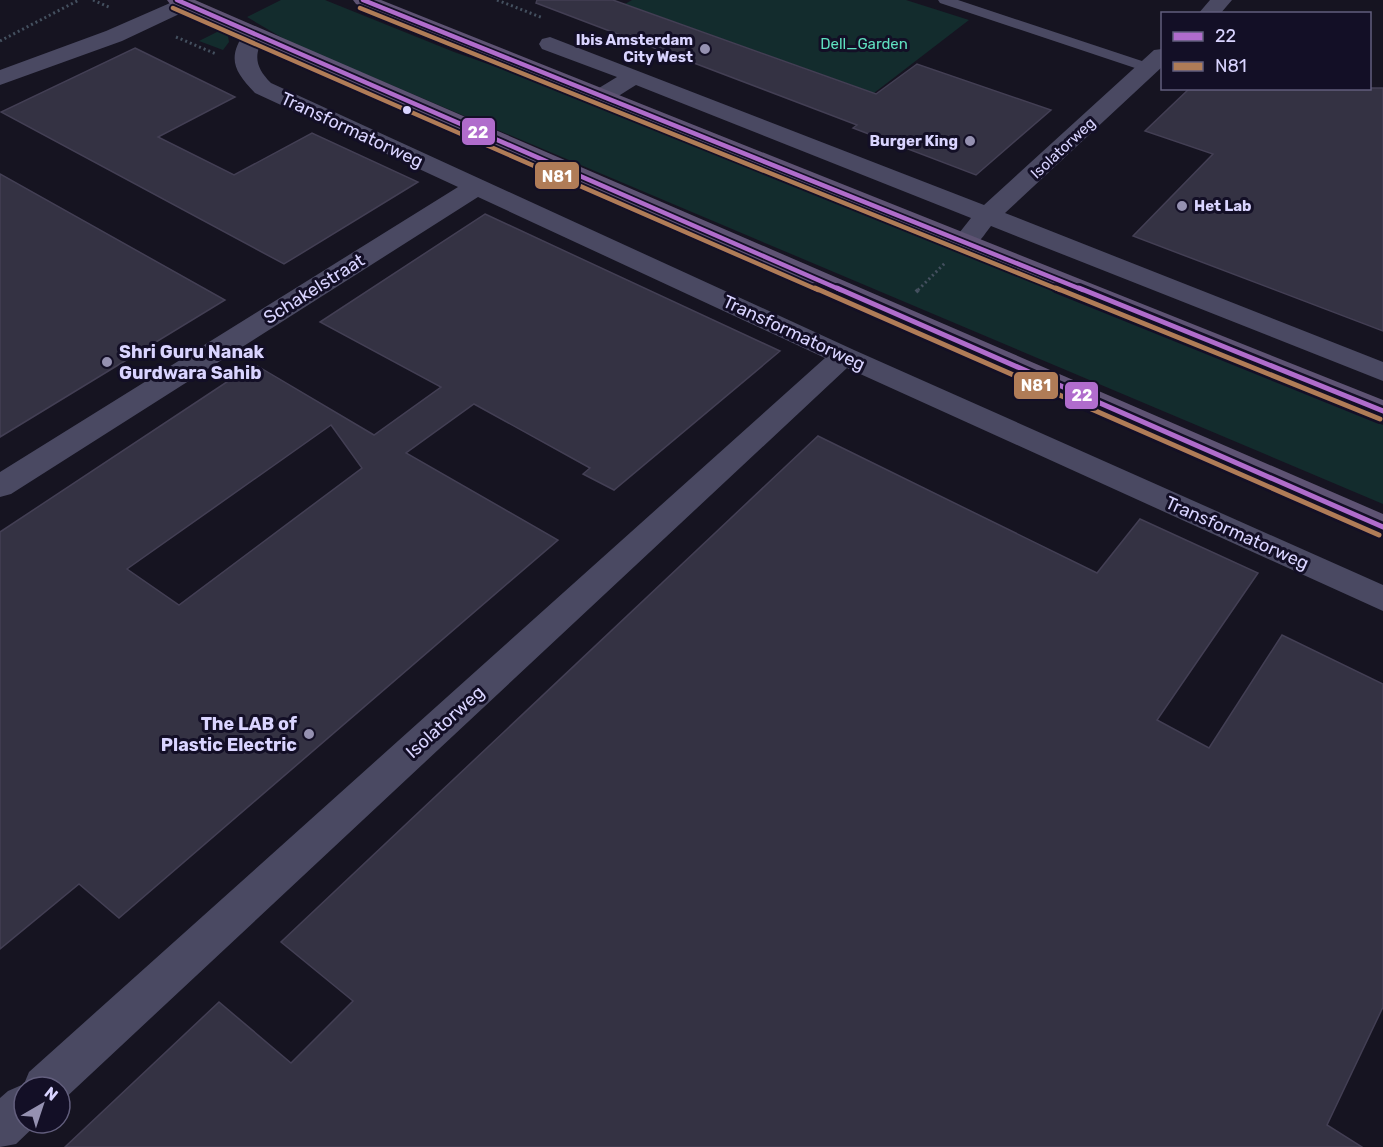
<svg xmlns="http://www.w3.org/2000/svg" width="1383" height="1147" viewBox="0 0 1383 1147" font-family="Rubik,sans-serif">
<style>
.green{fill:#132c2d}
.building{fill:#343243;stroke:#433f54;stroke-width:1.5;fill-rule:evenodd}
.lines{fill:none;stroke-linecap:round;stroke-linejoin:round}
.path-far1{stroke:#44505f;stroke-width:3;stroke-dasharray:2 3;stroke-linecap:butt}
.path{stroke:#44505f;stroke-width:4;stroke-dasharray:3 4.5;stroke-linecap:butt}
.service{fill:#4a4962;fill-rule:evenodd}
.minor{fill:#4a4962;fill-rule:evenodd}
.primary{fill:#5e5373;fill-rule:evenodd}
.bus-1-far1-casing{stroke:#130f26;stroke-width:8}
.bus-1-casing{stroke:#130f26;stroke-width:10}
.bus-2-far1-casing{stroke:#130f26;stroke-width:8}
.bus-2-casing{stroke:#130f26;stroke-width:10}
.bus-1-far1{stroke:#b06ccc;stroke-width:4.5}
.bus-1{stroke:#b06ccc;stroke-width:5}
.bus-2-far1{stroke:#b07c57;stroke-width:4.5}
.bus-2{stroke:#b07c57;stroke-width:5}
.poi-dot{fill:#9591b1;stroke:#130f26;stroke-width:2}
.bus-dot{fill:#d9d4ff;stroke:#130f26;stroke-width:2}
.labels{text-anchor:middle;stroke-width:6;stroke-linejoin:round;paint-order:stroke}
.far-poi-label{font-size:15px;font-weight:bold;fill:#d9d4ff;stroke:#130f26;text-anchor:end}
.far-park-label{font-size:15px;fill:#5fe0c0;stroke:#130f26}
.far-street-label{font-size:15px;fill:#d9d4ff;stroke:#130f26}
.street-label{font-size:18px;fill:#d9d4ff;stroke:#130f26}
.poi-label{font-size:18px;font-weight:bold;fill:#d9d4ff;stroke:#130f26;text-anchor:start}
.line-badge{stroke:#130f26;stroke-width:2}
.badge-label{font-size:16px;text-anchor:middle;font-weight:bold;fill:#fff}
</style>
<rect width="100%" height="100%" fill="#161421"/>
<path class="green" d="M 281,0 L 325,0 L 454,52 L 553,87 L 1383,425 L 1383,504 L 306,49 L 286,40 L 247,17 Z
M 632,0 L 906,0 L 969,20 L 874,93 L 625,4 Z
M 221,30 L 228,36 L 229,42 L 223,50 L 199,41 Z"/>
<path class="building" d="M 537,0 L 613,0 L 876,94 L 917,64 L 1051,110 L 976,175 L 853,128 L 857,125 L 536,3 Z
M 135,48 L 235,97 L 158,137 L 234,175 L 312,133 L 418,182 L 284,264 L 1,112 Z
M 1190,88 L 1383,88 L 1383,331 L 1133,236 L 1213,154 L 1145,131 Z
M 0,174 L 225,300 L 0,437 Z
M 485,214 L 780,351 L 614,490 L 583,474 L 590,468 L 474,404 L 406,453 L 558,540 L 119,918 L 79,884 L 0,949 L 0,532 L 254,364 L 374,435 L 441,387 L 320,322 ZM 331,425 L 362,468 L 179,605 L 127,569 Z
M 818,436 L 1097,573 L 1140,519 L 1258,573 L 1157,720 L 1209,748 L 1282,635 L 1383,684 L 1383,1007 L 1327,1125 L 1362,1147 L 65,1147 L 219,1002 L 291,1063 L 353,1001 L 281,942 Z"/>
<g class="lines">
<path class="path-far1" d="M 93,0 L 109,7
M 497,0 L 543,18
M 176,37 L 216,54
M 0,41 L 79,0
M 918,290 L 945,263"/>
<path class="path" d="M 916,292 L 920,288"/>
<path class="service" d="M 938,0 L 958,0 L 1154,65 L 1156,68 L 1149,72 L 1144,71 L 940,3 Z"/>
<path class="minor" d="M 177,0 L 193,0 L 195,4 L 192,8 L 122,41 L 0,85 L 0,70 L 106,31 Z
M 1210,0 L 1232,0 L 1220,14 L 1198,14 Z
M 254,29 L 262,30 L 265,35 C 253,55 255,67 271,83 L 854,350 L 1383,585 L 1383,611 L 847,368 L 61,1102 L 60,1087 L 24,1087 L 24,1123 L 38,1123 L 16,1144 L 0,1147 L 0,1098 L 8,1091 L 24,1084 L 29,1072 L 825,358 L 478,197 L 11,494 L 0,497 L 0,472 L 458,187 L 255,93 C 233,70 227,58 246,30 Z
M 550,37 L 984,205 L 1154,50 L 1162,49 L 1162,67 L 1005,213 L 1383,362 L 1383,381 L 991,226 C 980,240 975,252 956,248 L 952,242 L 971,218 L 636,85 C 622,93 610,105 594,101 L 591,96 L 594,91 L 617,77 L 542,49 L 539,44 L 542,39 Z"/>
<path class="primary" d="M 167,0 L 195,0 L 1383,514 L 1383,538 L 170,4 Z
M 353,0 L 381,0 L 1383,400 L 1383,421 L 356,4 Z"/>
<g class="bus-1-far1-casing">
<path id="bus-1-far1" d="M 177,0 L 841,290
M 363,0 L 1083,290"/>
</g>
<g class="bus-1-casing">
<path id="bus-1" d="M 837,288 L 1383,527
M 1079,288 L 1383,411"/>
</g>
<g class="bus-2-far1-casing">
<path id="bus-2-far1" d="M 173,8 L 818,290
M 360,8 L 1060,290"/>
</g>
<g class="bus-2-casing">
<path id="bus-2" d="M 815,288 L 1379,535
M 1056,288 L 1380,419"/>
</g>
<use href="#bus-1-far1" class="bus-1-far1"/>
<use href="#bus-1" class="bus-1"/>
<use href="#bus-2-far1" class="bus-2-far1"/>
<use href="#bus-2" class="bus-2"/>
</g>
<g class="poi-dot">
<circle cx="705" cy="49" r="6"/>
<circle cx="970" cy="141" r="6"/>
<circle cx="1182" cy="206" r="6"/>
<circle cx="107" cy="362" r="6"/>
<circle cx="309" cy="734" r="6"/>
</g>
<circle class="bus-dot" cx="407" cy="110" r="5"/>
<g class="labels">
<g class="far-poi-label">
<text x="693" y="45">Ibis Amsterdam<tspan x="693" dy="17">City West</tspan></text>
<text x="958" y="146">Burger King</text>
<text x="1194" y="211" text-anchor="start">Het Lab</text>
</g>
<g class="far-park-label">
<text x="864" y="49">Dell_Garden</text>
</g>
<g class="far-street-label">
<text transform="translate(1063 148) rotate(-43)" y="5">Isolatorweg</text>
</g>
<g class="street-label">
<text transform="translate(352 130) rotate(25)" y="6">Transformatorweg</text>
<text transform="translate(314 289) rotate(-32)" y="6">Schakelstraat</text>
<text transform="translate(794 333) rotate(25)" y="6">Transformatorweg</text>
<text transform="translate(1237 533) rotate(24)" y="6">Transformatorweg</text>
<text transform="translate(445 722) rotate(-42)" y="6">Isolatorweg</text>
</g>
<g class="poi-label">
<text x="119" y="358">Shri Guru Nanak<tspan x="119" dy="21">Gurdwara Sahib</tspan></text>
<text x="297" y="730" text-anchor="end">The LAB of<tspan x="297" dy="21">Plastic Electric</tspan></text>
</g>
</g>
<g class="line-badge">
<rect x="461" y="117" width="35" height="29" rx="6" fill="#b06ccc"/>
<rect x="534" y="161" width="46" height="29" rx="6" fill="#b07c57"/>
<rect x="1013" y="371" width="46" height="29" rx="6" fill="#b07c57"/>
<rect x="1064" y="381" width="35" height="29" rx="6" fill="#b06ccc"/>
</g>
<g class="badge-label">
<text x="478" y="138">22</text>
<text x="557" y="182">N81</text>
<text x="1036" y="391">N81</text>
<text x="1082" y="401">22</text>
</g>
<rect x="1161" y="12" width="210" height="78" fill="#130f26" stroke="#625e7d" stroke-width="1.5"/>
<rect x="1173" y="32" width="30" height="9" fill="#b06ccc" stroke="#625e7d" stroke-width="1.5"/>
<text x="1215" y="42" font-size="18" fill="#d9d4ff">22</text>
<rect x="1173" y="62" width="30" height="9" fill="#b07c57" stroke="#625e7d" stroke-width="1.5"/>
<text x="1215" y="72" font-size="18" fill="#d9d4ff">N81</text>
<g transform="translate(42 1105) rotate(39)"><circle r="28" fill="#130f26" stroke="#625e7d" stroke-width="1.5"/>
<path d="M0-4.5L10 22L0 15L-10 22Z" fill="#9591b1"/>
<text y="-9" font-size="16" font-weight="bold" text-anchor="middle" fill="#d9d4ff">N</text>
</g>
</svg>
